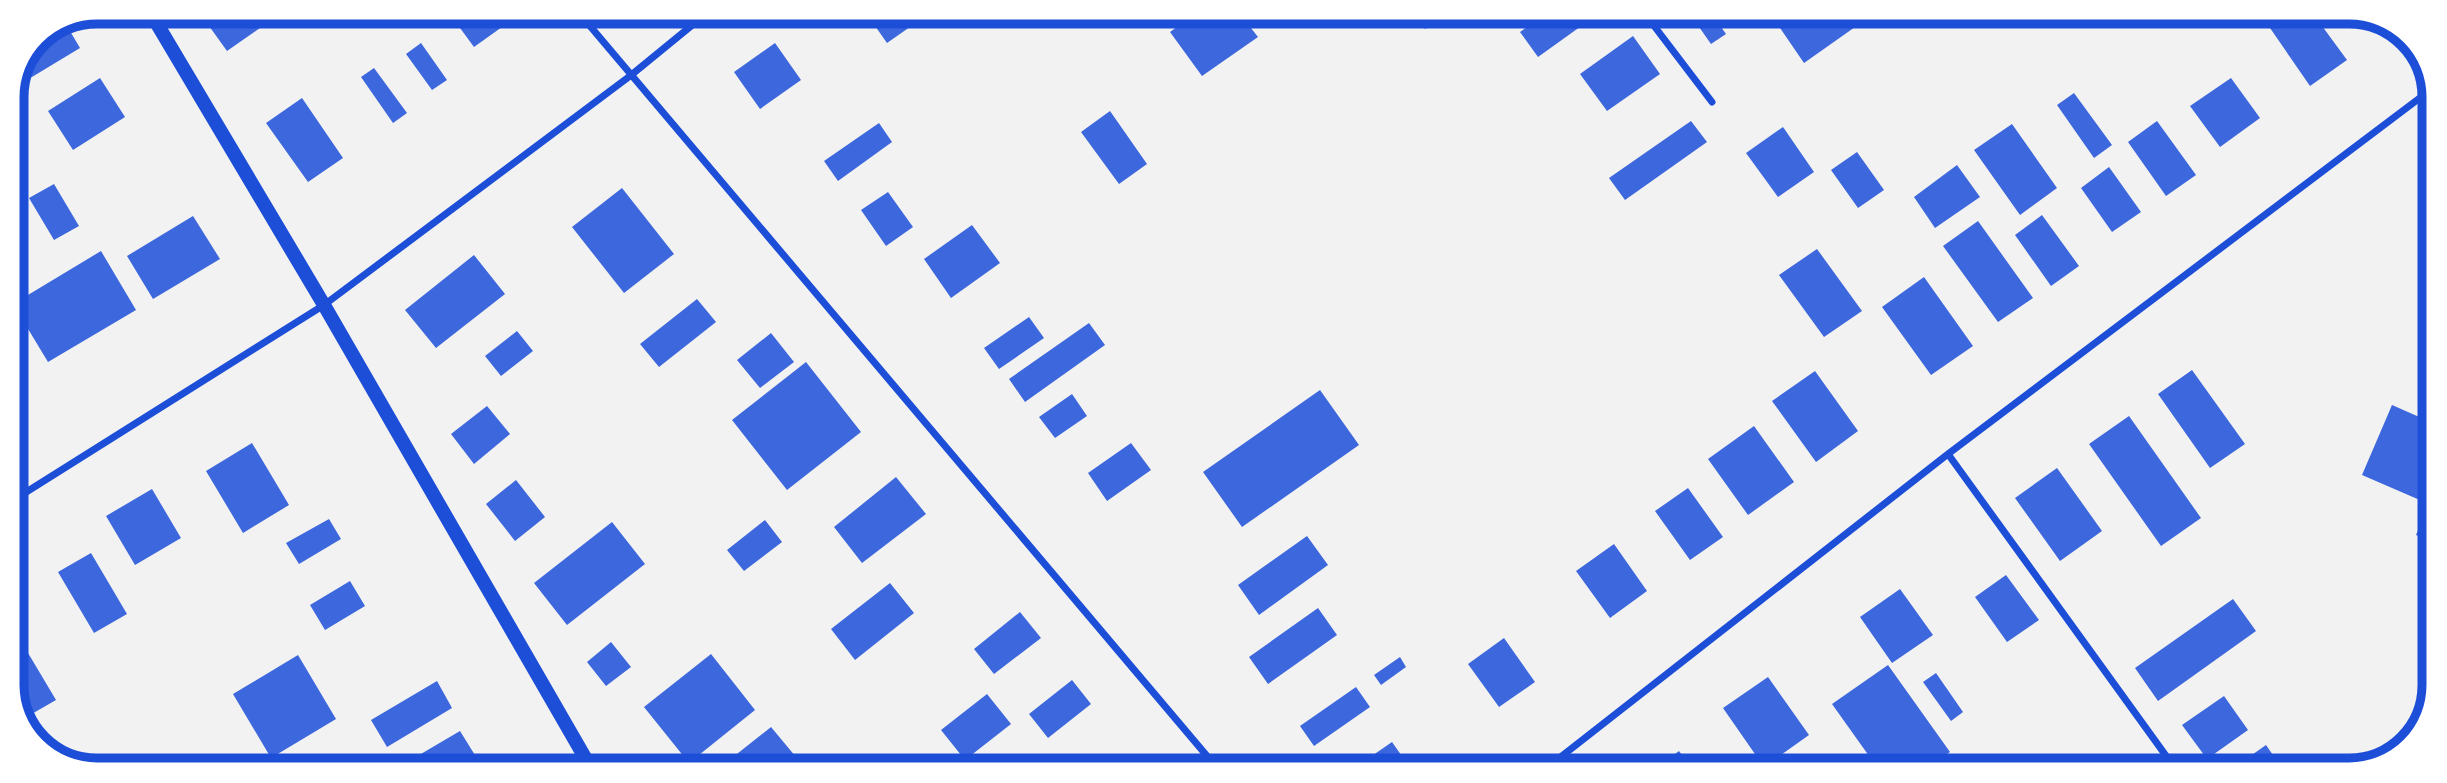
<svg xmlns="http://www.w3.org/2000/svg" width="2447" height="783" viewBox="0 0 2447 783" font-family="Helvetica,sans-serif">
<style>
.building{fill:#3d67dc}
.lines{fill:none;stroke-linecap:round;stroke-linejoin:round}
.minor{stroke:#1d4ed8;stroke-width:7}
.secondary{stroke:#1d4ed8;stroke-width:14}
.rim{fill:none;stroke:#1d4ed8;stroke-width:9}
</style>
<rect width="100%" height="100%" fill="#f2f2f2"/>
<path class="building" d="M 199,12 L 249,12 L 260,28 L 227,51 Z
M 449,13 L 502,13 L 509,22 L 474,47 Z
M 866,13 L 930,13 L 887,43 Z
M 1195,14 L 1240,14 L 1258,37 L 1202,76 L 1170,32 Z
M 1414,14 L 1446,14 L 1425,29 Z
M 1546,14 L 1598,14 L 1538,57 L 1520,32 Z
M 1690,14 L 1712,14 L 1726,34 L 1711,44 Z
M 1793,15 L 1861,15 L 1865,20 L 1804,63 L 1778,25 Z
M 2289,15 L 2314,15 L 2347,60 L 2310,86 L 2270,28 Z
M 2373,16 L 2392,28 L 2385,33 Z
M 67,26 L 80,48 L 27,80 L 23,73 L 34,46 Z
M 1633,36 L 1660,74 L 1607,111 L 1580,74 Z
M 421,43 L 447,80 L 432,90 L 406,54 Z
M 775,43 L 801,80 L 760,109 L 734,72 Z
M 374,68 L 407,113 L 393,123 L 361,77 Z
M 100,78 L 125,117 L 73,150 L 48,111 Z
M 2231,78 L 2260,118 L 2220,147 L 2190,106 Z
M 2074,93 L 2112,145 L 2094,158 L 2057,105 Z
M 302,98 L 343,158 L 308,182 L 266,123 Z
M 1110,111 L 1147,164 L 1119,184 L 1081,132 Z
M 1691,121 L 1707,142 L 1625,200 L 1609,178 Z
M 2157,121 L 2196,175 L 2166,196 L 2128,142 Z
M 879,123 L 892,142 L 838,181 L 824,161 Z
M 2012,124 L 2057,188 L 2020,215 L 1974,150 Z
M 1783,127 L 1814,172 L 1778,197 L 1746,153 Z
M 1857,152 L 1884,190 L 1858,208 L 1831,170 Z
M 1957,165 L 1980,197 L 1935,228 L 1914,197 Z
M 2109,167 L 2141,212 L 2112,232 L 2081,188 Z
M 54,184 L 79,226 L 54,240 L 29,198 Z
M 622,188 L 674,254 L 624,293 L 572,227 Z
M 888,192 L 913,227 L 886,246 L 861,210 Z
M 2042,215 L 2079,266 L 2051,286 L 2015,235 Z
M 193,216 L 220,259 L 153,299 L 127,256 Z
M 1978,221 L 2033,298 L 1998,322 L 1943,246 Z
M 972,225 L 1000,263 L 951,298 L 924,259 Z
M 1817,249 L 1862,311 L 1824,337 L 1779,275 Z
M 101,251 L 136,310 L 48,362 L 13,304 Z
M 474,255 L 505,294 L 436,348 L 405,310 Z
M 1924,277 L 1973,346 L 1931,375 L 1882,307 Z
M 697,299 L 716,322 L 659,367 L 640,344 Z
M 1029,317 L 1044,338 L 999,369 L 984,348 Z
M 1089,323 L 1105,345 L 1025,402 L 1009,379 Z
M 517,331 L 533,351 L 501,376 L 485,356 Z
M 771,333 L 794,362 L 760,388 L 737,360 Z
M 806,362 L 861,432 L 787,490 L 732,420 Z
M 2192,370 L 2245,444 L 2210,468 L 2158,394 Z
M 1815,371 L 1858,431 L 1816,462 L 1772,401 Z
M 1320,390 L 1359,445 L 1242,527 L 1203,472 Z
M 1072,394 L 1087,416 L 1055,438 L 1039,417 Z
M 2392,405 L 2433,423 L 2432,542 L 2416,535 L 2429,504 L 2362,475 Z
M 487,406 L 510,434 L 474,464 L 451,434 Z
M 2129,416 L 2201,518 L 2161,546 L 2089,444 Z
M 1754,426 L 1794,482 L 1748,515 L 1708,459 Z
M 252,443 L 289,505 L 243,533 L 206,471 Z
M 1131,443 L 1151,470 L 1107,501 L 1088,473 Z
M 2057,468 L 2102,531 L 2060,561 L 2015,498 Z
M 896,477 L 926,514 L 862,563 L 834,527 Z
M 516,480 L 545,517 L 515,541 L 486,504 Z
M 1688,488 L 1723,537 L 1690,560 L 1655,511 Z
M 152,489 L 181,538 L 135,565 L 106,516 Z
M 329,519 L 341,539 L 299,564 L 286,543 Z
M 765,520 L 782,542 L 744,571 L 727,550 Z
M 612,522 L 645,564 L 567,625 L 534,583 Z
M 1307,536 L 1328,565 L 1259,615 L 1238,585 Z
M 1614,544 L 1647,591 L 1610,618 L 1576,571 Z
M 91,553 L 127,614 L 94,633 L 58,572 Z
M 2006,575 L 2039,620 L 2007,642 L 1975,597 Z
M 350,581 L 365,606 L 325,630 L 310,605 Z
M 890,583 L 914,613 L 855,660 L 831,629 Z
M 1900,589 L 1933,635 L 1892,663 L 1860,617 Z
M 2233,599 L 2256,631 L 2158,701 L 2135,668 Z
M 1318,608 L 1337,635 L 1268,684 L 1249,657 Z
M 1020,612 L 1041,638 L 994,674 L 974,649 Z
M 12,626 L 56,700 L 23,719 L 12,691 Z
M 1504,638 L 1535,682 L 1499,707 L 1468,664 Z
M 611,642 L 631,667 L 606,686 L 587,662 Z
M 711,654 L 755,710 L 689,763 L 644,707 Z
M 298,655 L 336,719 L 271,758 L 233,694 Z
M 1400,657 L 1406,667 L 1381,685 L 1374,675 Z
M 1888,665 L 1950,752 L 1924,770 L 1879,770 L 1832,704 Z
M 1936,673 L 1963,712 L 1951,721 L 1923,682 Z
M 1768,677 L 1809,735 L 1764,767 L 1723,708 Z
M 1072,680 L 1091,704 L 1048,738 L 1029,714 Z
M 437,681 L 452,708 L 387,747 L 371,720 Z
M 1356,687 L 1370,707 L 1314,746 L 1300,726 Z
M 987,694 L 1011,724 L 965,760 L 941,730 Z
M 2224,696 L 2248,730 L 2207,759 L 2182,725 Z
M 771,727 L 796,757 L 781,769 L 718,769 Z
M 460,731 L 478,760 L 464,768 L 397,768 Z
M 1392,742 L 1411,769 L 1353,769 Z
M 2266,745 L 2284,771 L 2229,771 Z
M 1679,751 L 1693,770 L 1653,770 Z"/>
<g class="lines">
<path class="minor" d="M 579,13 L 1218,769
M 1645,14 L 1712,102
M 1948,454 L 2177,771
M 12,501 L 324,305 L 630,76 L 707,13
M 1544,770 L 1948,454 L 2433,88"/>
<path class="secondary" d="M 150,12 L 324,305 L 591,768"/>
</g>
<path d="M0 0H2447V783H0ZM97 24H2349A73 73 0 0 1 2422 97V685A73 73 0 0 1 2349 758H97A73 73 0 0 1 24 685V97A73 73 0 0 1 97 24Z" fill="#fff" fill-rule="evenodd"/>
<path class="rim" d="M97 24H2349A73 73 0 0 1 2422 97V685A73 73 0 0 1 2349 758H97A73 73 0 0 1 24 685V97A73 73 0 0 1 97 24Z"/>
</svg>
